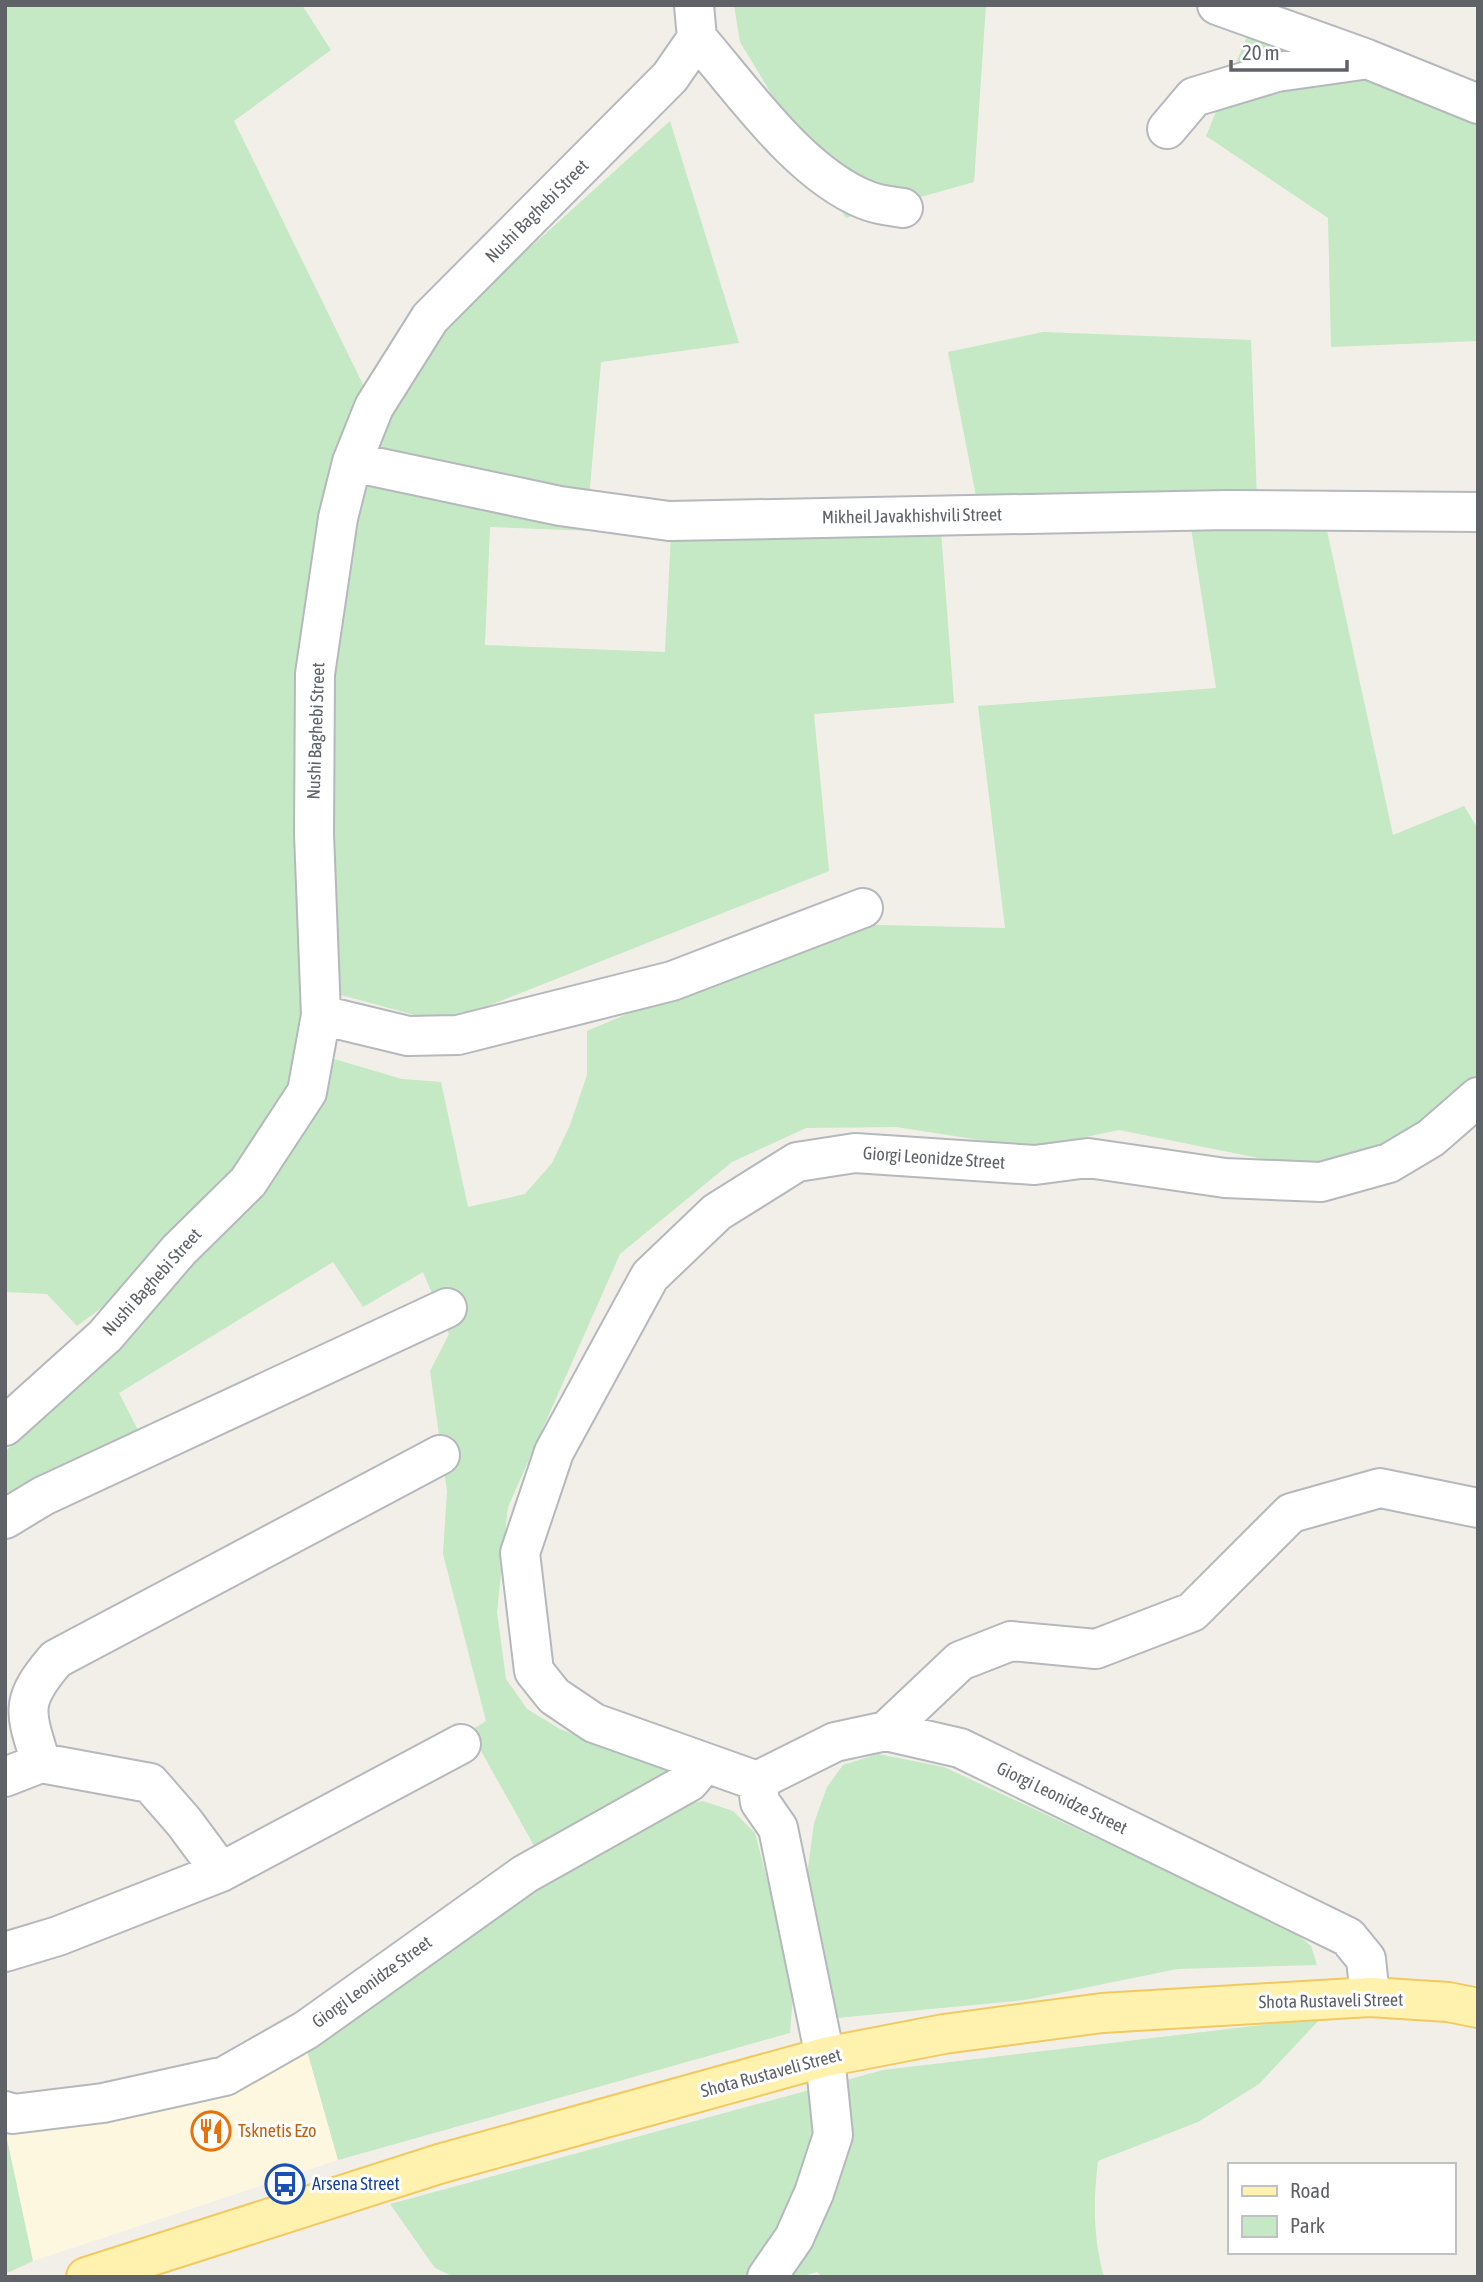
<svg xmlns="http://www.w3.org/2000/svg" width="1483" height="2282" viewBox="0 0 1483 2282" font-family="'Asap Condensed',sans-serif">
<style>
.commercial{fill:#fef7e0}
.green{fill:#c5e8c5;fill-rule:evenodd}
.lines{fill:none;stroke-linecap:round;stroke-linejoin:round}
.minor-casing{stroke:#b5b8bc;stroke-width:42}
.major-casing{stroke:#f2c960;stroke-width:42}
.minor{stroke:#fff;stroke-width:38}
.major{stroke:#fff2af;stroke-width:38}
.labels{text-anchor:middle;stroke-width:6;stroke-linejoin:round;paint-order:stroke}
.street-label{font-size:18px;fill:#5f6368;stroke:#fff}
.food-label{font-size:18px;fill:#c56008;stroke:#fff;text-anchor:start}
.transit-label{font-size:18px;fill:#164399;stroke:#fff;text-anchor:start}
</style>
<rect width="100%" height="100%" fill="#f1efe8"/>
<path class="commercial" d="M 306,2047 L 338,2160 L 33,2261 L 5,2130 Z"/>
<path class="green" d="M 5,5 L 302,5 L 331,50 L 234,121 L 374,407 L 338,518 L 307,1092 L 179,1250 L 77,1326 L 47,1294 L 5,1292 Z
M 734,5 L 986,5 L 974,182 L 846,218 L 740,42 Z
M 1250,29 L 1398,94 L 1478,122 L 1478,341 L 1331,347 L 1328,218 L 1206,136 Z
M 670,121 L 739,343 L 601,362 L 589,498 L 376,456 L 378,431 L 403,385 L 462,309 Z
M 1043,332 L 1251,340 L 1257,499 L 977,501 L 948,352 Z
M 365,477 L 941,531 L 954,703 L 814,714 L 829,871 L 450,1021 L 422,1017 L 341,995 L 336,985 L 326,697 ZM 490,527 L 671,534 L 665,652 L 485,645 Z
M 1326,526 L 1393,835 L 1464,806 L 1478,829 L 1478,1074 L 1439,1104 L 1419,1129 L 1380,1150 L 1318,1170 L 1119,1130 L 1033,1148 L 896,1127 L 806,1128 L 732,1162 L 620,1254 L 508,1507 L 497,1612 L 506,1679 L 527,1709 L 560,1729 L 670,1770 L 537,1851 L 470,1731 L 486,1721 L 443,1554 L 447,1491 L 430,1371 L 449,1334 L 423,1272 L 363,1307 L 333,1262 L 119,1393 L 142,1438 L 5,1513 L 5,1452 L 268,1178 L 324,1056 L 402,1079 L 441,1082 L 468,1207 L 525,1194 L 552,1163 L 570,1125 L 587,1075 L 587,1031 L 839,924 L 1005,928 L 978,706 L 1216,688 L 1191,528 Z
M 878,1754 L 944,1767 L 1291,1929 L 1311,1946 L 1317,1965 L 1177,1969 L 1025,2000 L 836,2018 L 807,1876 L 814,1823 L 827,1787 L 843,1765 Z
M 703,1801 L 733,1811 L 755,1833 L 794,1982 L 790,2033 L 338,2160 L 306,2047 L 476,1924 L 672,1807 Z
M 1321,2018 L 1259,2084 L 1198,2122 L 1098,2161 C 1093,2202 1093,2237 1104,2277 L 822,2277 L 817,2272 L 800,2277 L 454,2277 L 435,2268 L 390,2204 L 883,2070 Z
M 5,2130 L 33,2261 L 5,2274 Z"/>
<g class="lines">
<g class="minor-casing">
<path id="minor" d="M 1217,5 L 1367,59 L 1478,104
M 697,38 C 743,91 800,174 866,200 C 877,205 891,206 903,208
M 1167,129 L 1194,97 L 1277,72 L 1362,60
M 352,462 L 560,506 L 669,521 L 1227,510 L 1478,512
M 321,1015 L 408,1036 L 458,1035 L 672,981 L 863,908
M 5,1426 L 105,1336 L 179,1250 L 248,1182 L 307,1092 L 321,1015 L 314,834 L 315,674 L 338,518 L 352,462 L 374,407 L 430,318 L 670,77 L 697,38 L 694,5
M 5,1519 L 43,1496 L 447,1308
M 886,1731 L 960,1661 L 1011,1641 L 1096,1649 L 1192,1612 L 1291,1513 L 1380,1488 L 1478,1508
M 41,1763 C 25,1711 19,1702 56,1659 L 440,1455
M 5,1777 L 41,1763 L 150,1783 L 184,1822 L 221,1872
M 757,1781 L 760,1802 L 778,1828 L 825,2057 L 833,2135 L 814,2193 L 794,2238 L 767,2277
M 5,1952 L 58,1936 L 221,1872 L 461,1744
M 1370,1997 L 1366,1959 L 1348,1937 L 960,1748 L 886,1731 L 835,1742 L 757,1781 L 594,1723 L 554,1696 L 534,1671 L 520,1553 L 554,1452 L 650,1276 L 717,1212 L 797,1162 L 855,1153 L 1035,1165 L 1088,1158 L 1225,1178 L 1321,1182 L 1389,1163 L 1431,1138 L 1478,1097
M 5,2111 L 13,2114 L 103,2103 L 225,2076 L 306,2030 L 525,1874 L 689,1782 L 704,1764"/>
</g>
<g class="major-casing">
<path id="major" d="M 86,2277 L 439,2164 L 825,2057 L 944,2034 L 1102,2013 L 1370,1997 L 1448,2002 L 1478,2008"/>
</g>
<use href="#minor" class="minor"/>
<use href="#major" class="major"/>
</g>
<defs>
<g id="restaurant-ring" transform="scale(2.0125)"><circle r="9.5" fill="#fff" stroke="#e8710a" stroke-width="1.5"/><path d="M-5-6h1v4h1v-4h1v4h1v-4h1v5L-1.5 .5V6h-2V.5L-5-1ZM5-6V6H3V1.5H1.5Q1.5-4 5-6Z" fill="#e8710a"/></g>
<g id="bus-ring" transform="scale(2.0125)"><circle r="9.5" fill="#fff" stroke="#1a4fb4" stroke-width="1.5"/><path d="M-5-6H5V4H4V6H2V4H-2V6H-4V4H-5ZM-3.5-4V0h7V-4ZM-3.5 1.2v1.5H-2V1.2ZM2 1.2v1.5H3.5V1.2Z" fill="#1a4fb4"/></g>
</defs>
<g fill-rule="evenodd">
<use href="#restaurant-ring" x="211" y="2131"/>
<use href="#bus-ring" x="285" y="2184"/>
</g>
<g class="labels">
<g class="street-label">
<text transform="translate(537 211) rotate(-45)" y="6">Nushi Baghebi Street</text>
<text transform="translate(912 516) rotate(-1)" y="6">Mikheil Javakhishvili Street</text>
<text transform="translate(316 731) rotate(-88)" y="6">Nushi Baghebi Street</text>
<text transform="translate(934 1158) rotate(4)" y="6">Giorgi Leonidze Street</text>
<text transform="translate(152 1282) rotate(-48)" y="6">Nushi Baghebi Street</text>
<text transform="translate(1062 1798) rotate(26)" y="6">Giorgi Leonidze Street</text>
<text transform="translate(372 1982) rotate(-36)" y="6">Giorgi Leonidze Street</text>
<text transform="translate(1331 2001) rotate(-1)" y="6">Shota Rustaveli Street</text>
<text transform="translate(771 2073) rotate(-15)" y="6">Shota Rustaveli Street</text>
</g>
<g class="food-label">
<text x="238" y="2137">Tsknetis Ezo</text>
</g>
<g class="transit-label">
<text x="312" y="2190">Arsena Street</text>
</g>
</g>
<rect width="1483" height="2282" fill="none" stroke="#5f6368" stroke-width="14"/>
<rect x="1228" y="2163" width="228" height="91" fill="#ffffff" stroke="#bfc1c3" stroke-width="2"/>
<rect x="1242" y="2186" width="35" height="10" fill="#fff2af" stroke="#bfc1c3" stroke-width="2"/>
<text x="1290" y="2198" font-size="21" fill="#5f6368">Road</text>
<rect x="1242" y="2216" width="35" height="21" fill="#c5e8c5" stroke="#bfc1c3" stroke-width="2"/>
<text x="1290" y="2233" font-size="21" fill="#5f6368">Park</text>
<path d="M1231 60v10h116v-10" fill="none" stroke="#5f6368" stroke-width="3.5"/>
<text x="1242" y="60" font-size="21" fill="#5f6368" stroke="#ffffff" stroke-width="5" paint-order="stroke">20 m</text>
</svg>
